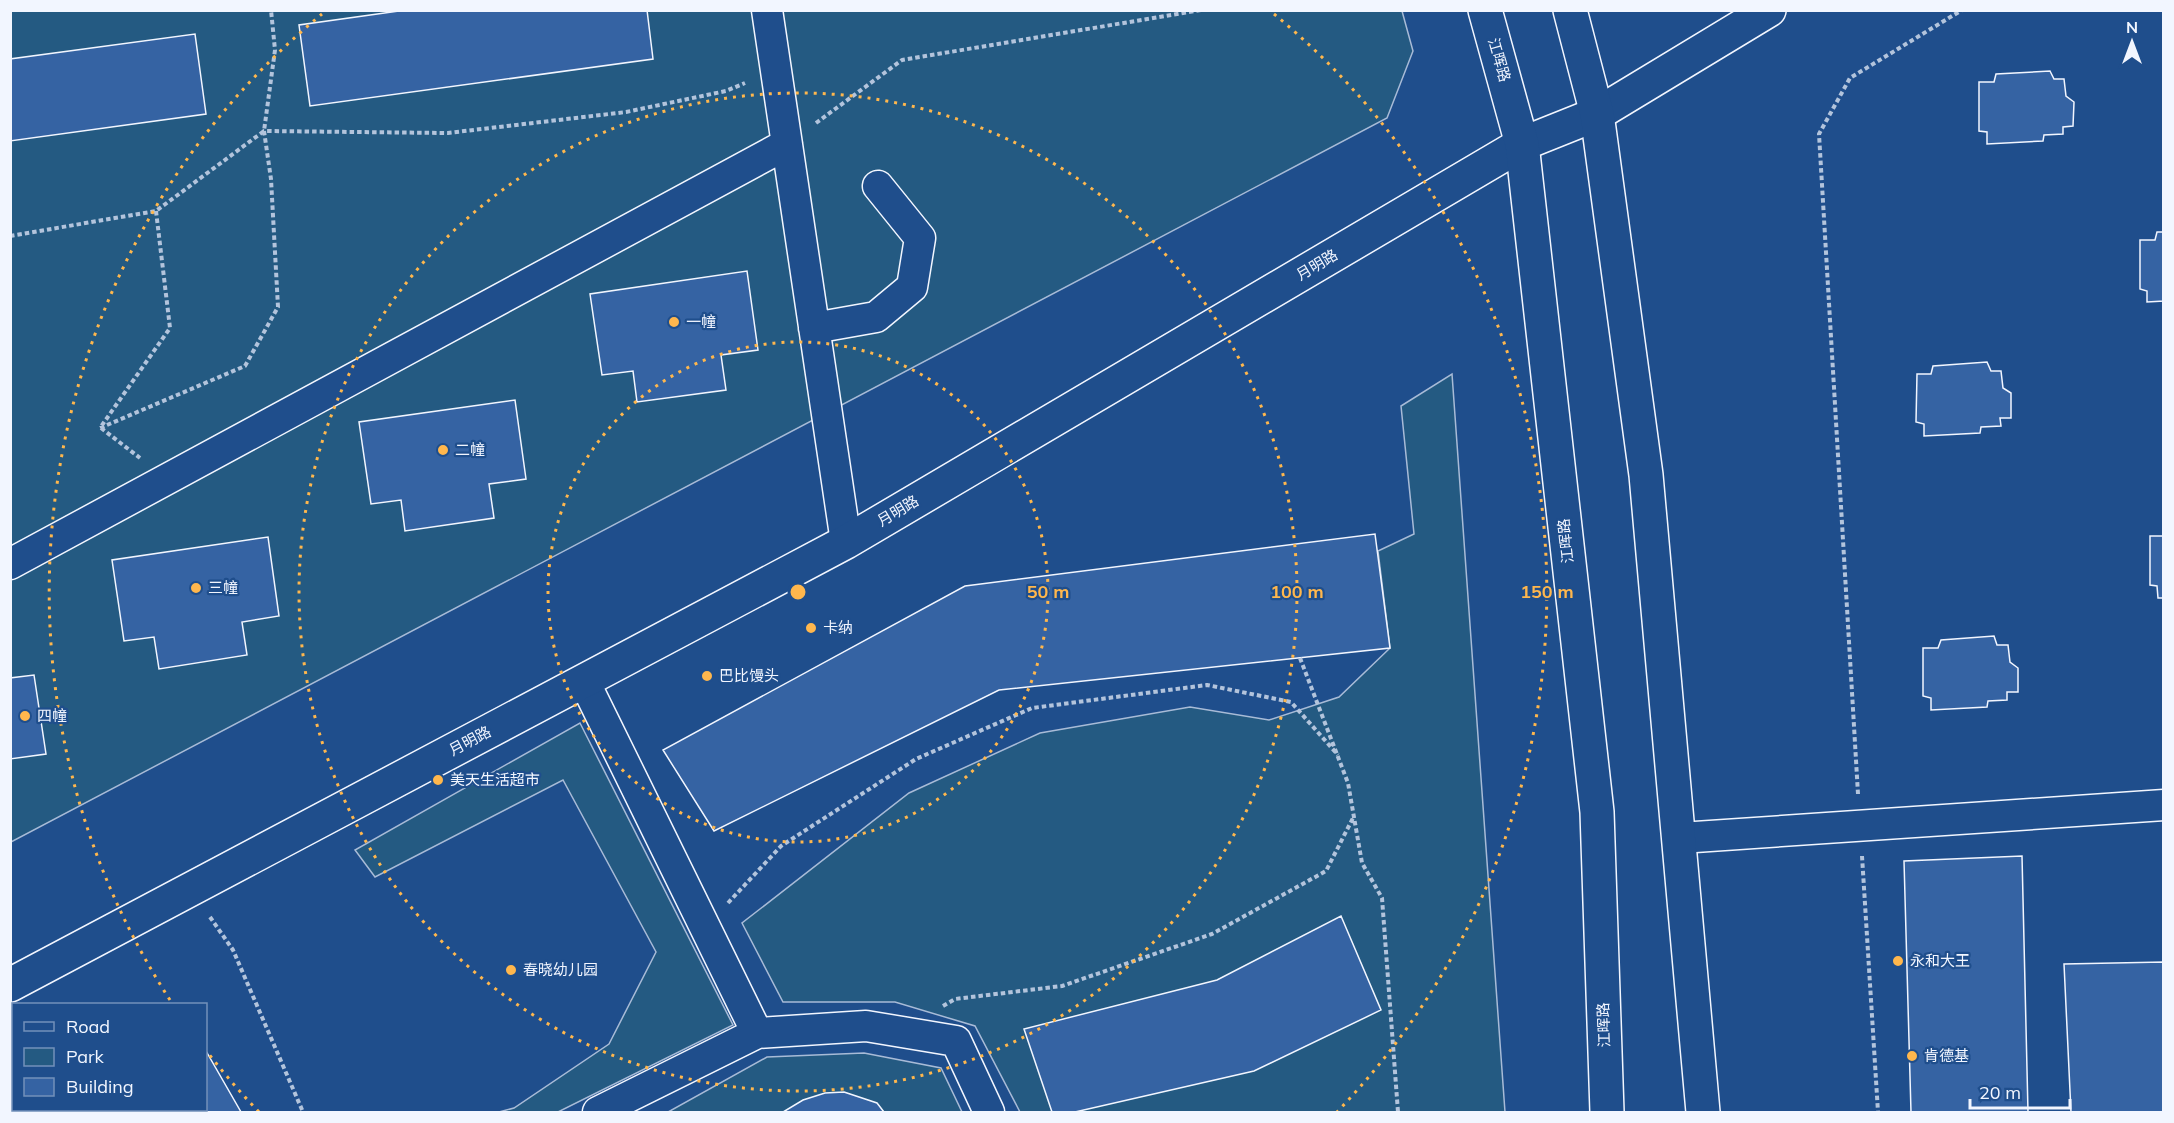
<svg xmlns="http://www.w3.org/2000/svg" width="2174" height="1123" viewBox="0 0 2174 1123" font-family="Mulish,'Noto Sans SC',sans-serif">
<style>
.green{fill:#245a82;stroke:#a8bbd7;stroke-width:1.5}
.building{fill:#3563a3;stroke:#f2f6ff;stroke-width:1.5}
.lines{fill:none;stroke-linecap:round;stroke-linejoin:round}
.street-casing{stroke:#f2f6ff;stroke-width:33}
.secondary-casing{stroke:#f2f6ff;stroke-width:36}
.primary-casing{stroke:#f2f6ff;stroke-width:36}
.path{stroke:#b3c4dc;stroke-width:4;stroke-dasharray:4.5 3;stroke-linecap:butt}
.street{stroke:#1f4e8c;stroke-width:30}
.secondary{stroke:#1f4e8c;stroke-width:33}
.primary{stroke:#1f4e8c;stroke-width:33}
.ring{fill:none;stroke:#ffb74d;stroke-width:3;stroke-dasharray:3 6}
.poi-dot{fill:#ffb74d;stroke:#1f4e8c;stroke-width:2}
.labels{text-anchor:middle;stroke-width:4.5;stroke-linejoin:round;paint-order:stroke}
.street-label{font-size:15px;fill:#f2f6ff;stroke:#1f4e8c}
.poi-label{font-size:15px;fill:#f2f6ff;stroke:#1f4e8c;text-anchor:start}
.centre{fill:#ffb74d;stroke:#1f4e8c;stroke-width:3}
.ring-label{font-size:18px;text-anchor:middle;font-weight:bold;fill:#ffb74d;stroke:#1f4e8c;stroke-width:4.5;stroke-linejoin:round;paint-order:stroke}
</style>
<rect width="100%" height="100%" fill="#1f4e8c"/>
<path class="green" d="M 11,11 L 1402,11 L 1413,51 L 1387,118 L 11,842 Z
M 1452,374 L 1505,1112 L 1020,1112 L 975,1026 L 895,1002 L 783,1002 L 742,923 L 909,793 L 1040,733 L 1190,707 L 1269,720 L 1339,697 L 1390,648 L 1378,551 L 1414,534 L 1401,406 Z
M 580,723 L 733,1025 L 558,1112 L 499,1112 L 514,1108 L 609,1044 L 656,952 L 563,780 L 375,877 L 355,850 Z
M 864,1053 L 941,1068 L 962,1112 L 668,1112 L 767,1057 Z"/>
<path class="building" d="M 406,10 L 647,10 L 653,59 L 310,106 L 299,25 Z
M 195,34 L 206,114 L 10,141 L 10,59 Z
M 2050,71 L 2054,79 L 2064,79 L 2066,96 L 2074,102 L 2073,126 L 2063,127 L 2063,134 L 2044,135 L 2043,141 L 1987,144 L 1987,132 L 1979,131 L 1979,82 L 1994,82 L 1996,74 Z
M 2157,232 L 2164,232 L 2164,301 L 2147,302 L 2147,291 L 2140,289 L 2140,240 L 2155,240 Z
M 747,271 L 758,350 L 721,355 L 726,390 L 637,402 L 633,371 L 602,375 L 590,294 Z
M 1987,362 L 1991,371 L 2001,371 L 2003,388 L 2011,393 L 2011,418 L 2000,418 L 2001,426 L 1981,427 L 1980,433 L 1924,436 L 1924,424 L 1916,422 L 1917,374 L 1931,374 L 1933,366 Z
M 515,400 L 526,479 L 489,484 L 494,518 L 405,531 L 401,500 L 371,504 L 359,422 Z
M 1375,534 L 1390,648 L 999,690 L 714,831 L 663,750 L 965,586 Z
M 2150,536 L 2164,536 L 2164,598 L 2158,598 L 2157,586 L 2150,585 Z
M 268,537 L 279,616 L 242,622 L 247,655 L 159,669 L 154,637 L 124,641 L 112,560 Z
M 1994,636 L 1997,645 L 2008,645 L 2010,662 L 2018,668 L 2018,692 L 2007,692 L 2007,700 L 1988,701 L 1987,707 L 1931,710 L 1931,698 L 1923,696 L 1923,648 L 1938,648 L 1941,640 Z
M 34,675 L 46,754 L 10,759 L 10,678 Z
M 2022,856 L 2028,1112 L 1911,1112 L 1904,861 Z
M 1341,916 L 1381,1010 L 1254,1071 L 1075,1112 L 1052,1112 L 1024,1029 L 1217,980 Z
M 2164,962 L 2164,1112 L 2071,1112 L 2064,964 Z
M 206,1051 L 241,1112 L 10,1112 L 10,1108 L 14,1107 L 14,1110 L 206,1110 Z
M 844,1092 L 877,1103 L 884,1112 L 783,1112 L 803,1100 L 825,1093 Z"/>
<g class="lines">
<g class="street-casing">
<path id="street" d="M 767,10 L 846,542
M 814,328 L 876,317 L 912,287 L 920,238 L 878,186
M 10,564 L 787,144
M 584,681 L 757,1033
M 1680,838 L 2164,805
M 598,1112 L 757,1033 L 866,1026 L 956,1041 L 989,1112"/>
</g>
<g class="secondary-casing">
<path id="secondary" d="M 10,985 L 846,542 L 1522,144 L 1597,114 L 1769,10"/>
</g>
<g class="primary-casing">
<path id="primary" d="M 1485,10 L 1522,144 L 1597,812 L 1607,1112
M 1570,10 L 1597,114 L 1646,475 L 1703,1112"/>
</g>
<path class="path" d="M 816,123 L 902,60 L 1201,10
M 156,211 L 170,328 L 100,428 L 245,366 L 278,307 L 271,179 L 264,131 L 448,133 L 626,112 L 726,91 L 745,83
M 10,236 L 156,211 L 264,131 L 275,50 L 271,10
M 101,428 L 140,458
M 1300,658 L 1348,783 L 1362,863 L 1382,898 L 1398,1112
M 1858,794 L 1819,134 L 1850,78 L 1962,10
M 1862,856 L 1878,1112
M 728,903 L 781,846 L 916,759 L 1032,708 L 1207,685 L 1291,702 L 1338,755
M 210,917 L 233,950 L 303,1112
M 943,1006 L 955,999 L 1062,986 L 1212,934 L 1326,871 L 1354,816"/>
<use href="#street" class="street"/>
<use href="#secondary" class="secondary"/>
<use href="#primary" class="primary"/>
</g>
<g class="ring">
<circle cx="798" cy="592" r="250"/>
<circle cx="798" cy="592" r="499"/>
<path d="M259 1112A749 749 0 0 1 208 1053M170 1000A749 749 0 0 1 322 14M1274 14A749 749 0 0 1 1337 1112"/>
</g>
<g class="poi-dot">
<circle cx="674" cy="322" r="6"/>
<circle cx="443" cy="450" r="6"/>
<circle cx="196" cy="588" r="6"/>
<circle cx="811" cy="628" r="6"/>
<circle cx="707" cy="676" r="6"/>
<circle cx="25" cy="716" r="6"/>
<circle cx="438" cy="780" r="6"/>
<circle cx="1898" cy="961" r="6"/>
<circle cx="511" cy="970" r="6"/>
<circle cx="1912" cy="1056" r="6"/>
</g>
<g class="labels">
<g class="street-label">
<text transform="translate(1499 60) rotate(74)" y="5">江晖路</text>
<text transform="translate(1317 265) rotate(-31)" y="5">月明路</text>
<text transform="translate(898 511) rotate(-31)" y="5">月明路</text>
<text transform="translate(1566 541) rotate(-96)" y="5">江晖路</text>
<text transform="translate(470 741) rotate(-28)" y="5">月明路</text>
<text transform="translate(1604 1025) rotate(-92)" y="5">江晖路</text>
</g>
<g class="poi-label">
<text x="686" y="327">一幢</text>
<text x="455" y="455">二幢</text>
<text x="208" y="593">三幢</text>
<text x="823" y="633">卡纳</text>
<text x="719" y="681">巴比馒头</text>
<text x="37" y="721">四幢</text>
<text x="450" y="785">美天生活超市</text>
<text x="1910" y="966">永和大王</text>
<text x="523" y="975">春晓幼儿园</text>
<text x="1924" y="1061">肯德基</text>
</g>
</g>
<circle cx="798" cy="592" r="9" class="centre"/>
<g class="ring-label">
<text x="1048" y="598">50 m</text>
<text x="1297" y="598">100 m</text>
<text x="1547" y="598">150 m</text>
</g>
<rect width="2174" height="1123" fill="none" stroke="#f2f6ff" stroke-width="24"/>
<rect x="12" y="1003" width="195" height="108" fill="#1f4e8c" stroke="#7391ba" stroke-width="1.5"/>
<rect x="24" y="1022" width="30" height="9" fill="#1f4e8c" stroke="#7391ba" stroke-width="1.5"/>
<text x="66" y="1033" font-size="18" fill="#f2f6ff">Road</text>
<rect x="24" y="1048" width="30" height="18" fill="#245a82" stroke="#7391ba" stroke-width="1.5"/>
<text x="66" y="1063" font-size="18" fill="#f2f6ff">Park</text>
<rect x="24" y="1078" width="30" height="18" fill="#3563a3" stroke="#7391ba" stroke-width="1.5"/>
<text x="66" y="1093" font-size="18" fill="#f2f6ff">Building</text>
<g transform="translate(2132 42)" stroke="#1f4e8c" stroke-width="4.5" paint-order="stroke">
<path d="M0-4.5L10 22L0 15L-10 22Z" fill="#f2f6ff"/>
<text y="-9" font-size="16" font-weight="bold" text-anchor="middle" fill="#f2f6ff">N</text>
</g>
<path d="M1970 1099v9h100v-9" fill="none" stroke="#f2f6ff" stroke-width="3"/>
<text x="1979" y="1099" font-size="18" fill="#f2f6ff" stroke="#1f4e8c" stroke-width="4.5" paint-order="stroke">20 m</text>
</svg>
